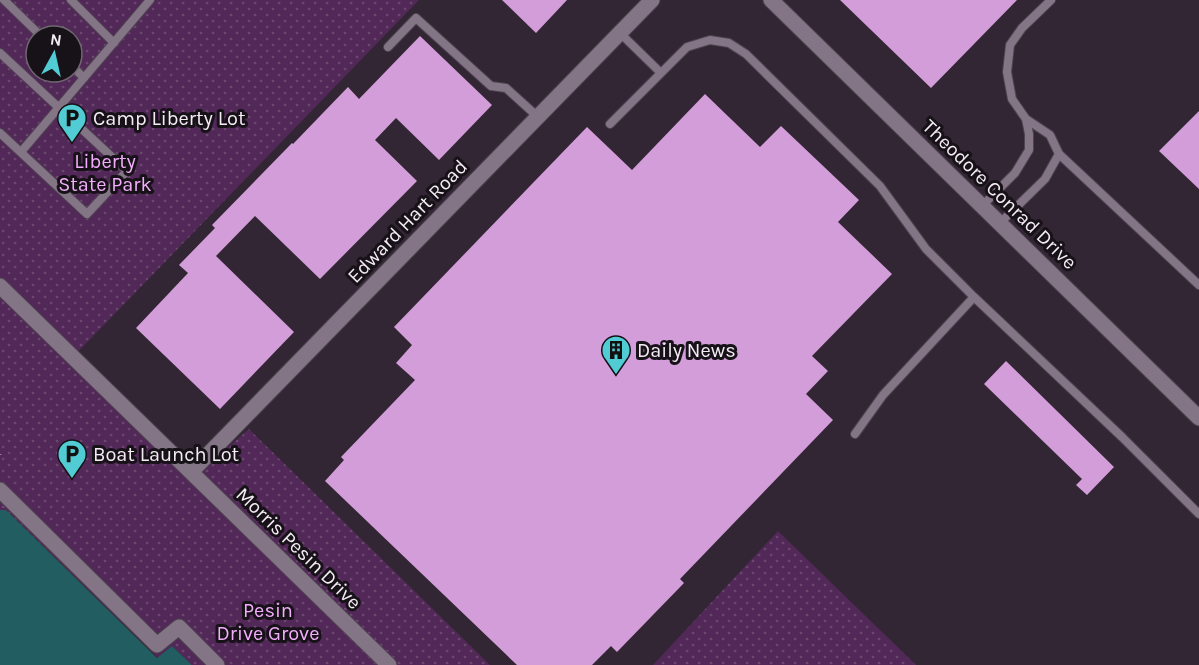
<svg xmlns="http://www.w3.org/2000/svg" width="1199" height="665" viewBox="0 0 1199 665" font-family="Karla,sans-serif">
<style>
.park{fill:url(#park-dots);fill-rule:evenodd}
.water{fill:#215d61}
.building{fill:#d29dd9}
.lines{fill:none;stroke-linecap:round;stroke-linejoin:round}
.lane-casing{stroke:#4e4350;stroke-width:10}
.street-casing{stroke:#4e4350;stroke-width:17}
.path{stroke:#908591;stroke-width:3;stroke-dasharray:3 3;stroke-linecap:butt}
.lane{stroke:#847586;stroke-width:8}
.street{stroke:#847586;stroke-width:15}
.labels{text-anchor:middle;stroke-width:6;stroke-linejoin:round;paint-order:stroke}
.poi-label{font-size:20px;fill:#f4ebf5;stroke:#171118;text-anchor:start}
.park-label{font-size:20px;fill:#f3adfc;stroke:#171118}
.street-label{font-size:20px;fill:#f4ebf5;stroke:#171118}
</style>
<defs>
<pattern id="park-dots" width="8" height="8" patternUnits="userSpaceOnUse" patternTransform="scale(1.5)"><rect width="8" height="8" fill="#512857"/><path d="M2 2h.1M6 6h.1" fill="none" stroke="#6b4770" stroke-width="1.8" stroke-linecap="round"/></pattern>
</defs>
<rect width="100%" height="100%" fill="#332634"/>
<path class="park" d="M 0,0 L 419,0 L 68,362 L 190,480 L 249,429 L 490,665 L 192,665 L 172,646 L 158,658 L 6,510 L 0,510 ZM 36,36 L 72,36 L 72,72 L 36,72 Z
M 778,531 L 916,665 L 653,665 Z"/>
<path class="water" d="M 0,510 L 6,510 L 157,658 L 172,646 L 192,665 L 0,665 Z"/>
<path class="building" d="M 502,0 L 567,0 L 536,33 Z
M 840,0 L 1017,0 L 931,88 Z
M 420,36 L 492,105 L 439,160 L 396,118 L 375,140 L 417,181 L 320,279 L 255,216 L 216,256 L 294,332 L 220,409 L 136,328 L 188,273 L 179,265 L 215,228 L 212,225 L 292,143 L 293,144 L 348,87 L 359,99 Z
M 705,94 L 760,147 L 781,126 L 859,200 L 838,222 L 892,274 L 812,356 L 828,371 L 806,394 L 833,420 L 680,579 L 684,583 L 617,652 L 611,646 L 592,665 L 517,665 L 325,481 L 344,460 L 341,457 L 415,380 L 396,363 L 412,345 L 394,327 L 587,127 L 632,170 Z
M 1199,111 L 1199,189 L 1159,151 Z
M 1006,361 L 1114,467 L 1087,495 L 1076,485 L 1082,479 L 984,384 Z"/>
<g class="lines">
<g class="lane-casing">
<path id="lane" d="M 4,0 L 41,36
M 71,0 L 114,43
M 620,33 L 661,73
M 388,47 L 416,18 L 491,86 L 506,88 L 538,117
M 0,53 L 127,171 L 87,214 L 0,133
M 72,66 L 84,78
M 610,124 L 687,47 L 710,40 L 729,43 L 746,54 L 880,186 L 926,249 L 974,297 L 1122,437 L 1199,514
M 21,152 L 150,0
M 1059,154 L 1199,285
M 982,206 L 1015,173 L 1029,150 L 1029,134 L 1026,119 L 1012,99 L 1007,72 L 1010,45 L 1022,28 L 1051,0
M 1000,223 L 1045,179 L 1059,154 L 1050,135 L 1026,119
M 855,434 L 883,395 L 974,297"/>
</g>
<g class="street-casing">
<path id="street" d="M 771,0 L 1199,418
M 0,286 L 389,665
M 191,472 L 652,0
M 0,490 L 157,645 L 179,627 L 217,665"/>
</g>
<path class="path" d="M 0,455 L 0,454"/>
<use href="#lane" class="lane"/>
<use href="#street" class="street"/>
</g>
<defs>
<g id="parking-pin" transform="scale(1.5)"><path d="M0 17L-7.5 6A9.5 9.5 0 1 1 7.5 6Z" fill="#51ccd5" stroke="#171118"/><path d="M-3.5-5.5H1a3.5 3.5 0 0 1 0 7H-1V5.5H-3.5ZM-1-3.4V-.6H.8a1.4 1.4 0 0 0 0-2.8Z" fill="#111"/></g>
<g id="building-pin" transform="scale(1.5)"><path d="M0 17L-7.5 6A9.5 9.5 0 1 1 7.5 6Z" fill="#51ccd5" stroke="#171118"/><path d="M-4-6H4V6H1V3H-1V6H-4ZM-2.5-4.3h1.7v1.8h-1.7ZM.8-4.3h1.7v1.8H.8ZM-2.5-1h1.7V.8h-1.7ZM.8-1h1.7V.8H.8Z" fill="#111"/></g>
</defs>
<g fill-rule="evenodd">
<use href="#parking-pin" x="72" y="118"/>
<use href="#building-pin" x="616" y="350"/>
<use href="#parking-pin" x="72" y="454"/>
</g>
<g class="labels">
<g class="poi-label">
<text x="93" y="125">Camp Liberty Lot</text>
<text x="637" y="357">Daily News</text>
<text x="93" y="461">Boat Launch Lot</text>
</g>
<g class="park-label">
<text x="105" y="168">Liberty<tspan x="105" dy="23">State Park</tspan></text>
<text x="268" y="617">Pesin<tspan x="268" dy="23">Drive Grove</tspan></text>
</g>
<g class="street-label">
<text transform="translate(1000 194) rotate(44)" y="7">Theodore Conrad Drive</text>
<text transform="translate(407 221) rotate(-46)" y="7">Edward Hart Road</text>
<text transform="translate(299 548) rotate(44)" y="7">Morris Pesin Drive</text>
</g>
</g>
<g transform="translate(54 54) rotate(8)"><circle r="28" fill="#171118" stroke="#6f6870" stroke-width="1.5"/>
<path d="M0-4.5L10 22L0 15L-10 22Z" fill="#51ccd5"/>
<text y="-9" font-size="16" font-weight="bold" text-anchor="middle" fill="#f4ebf5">N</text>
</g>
</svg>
